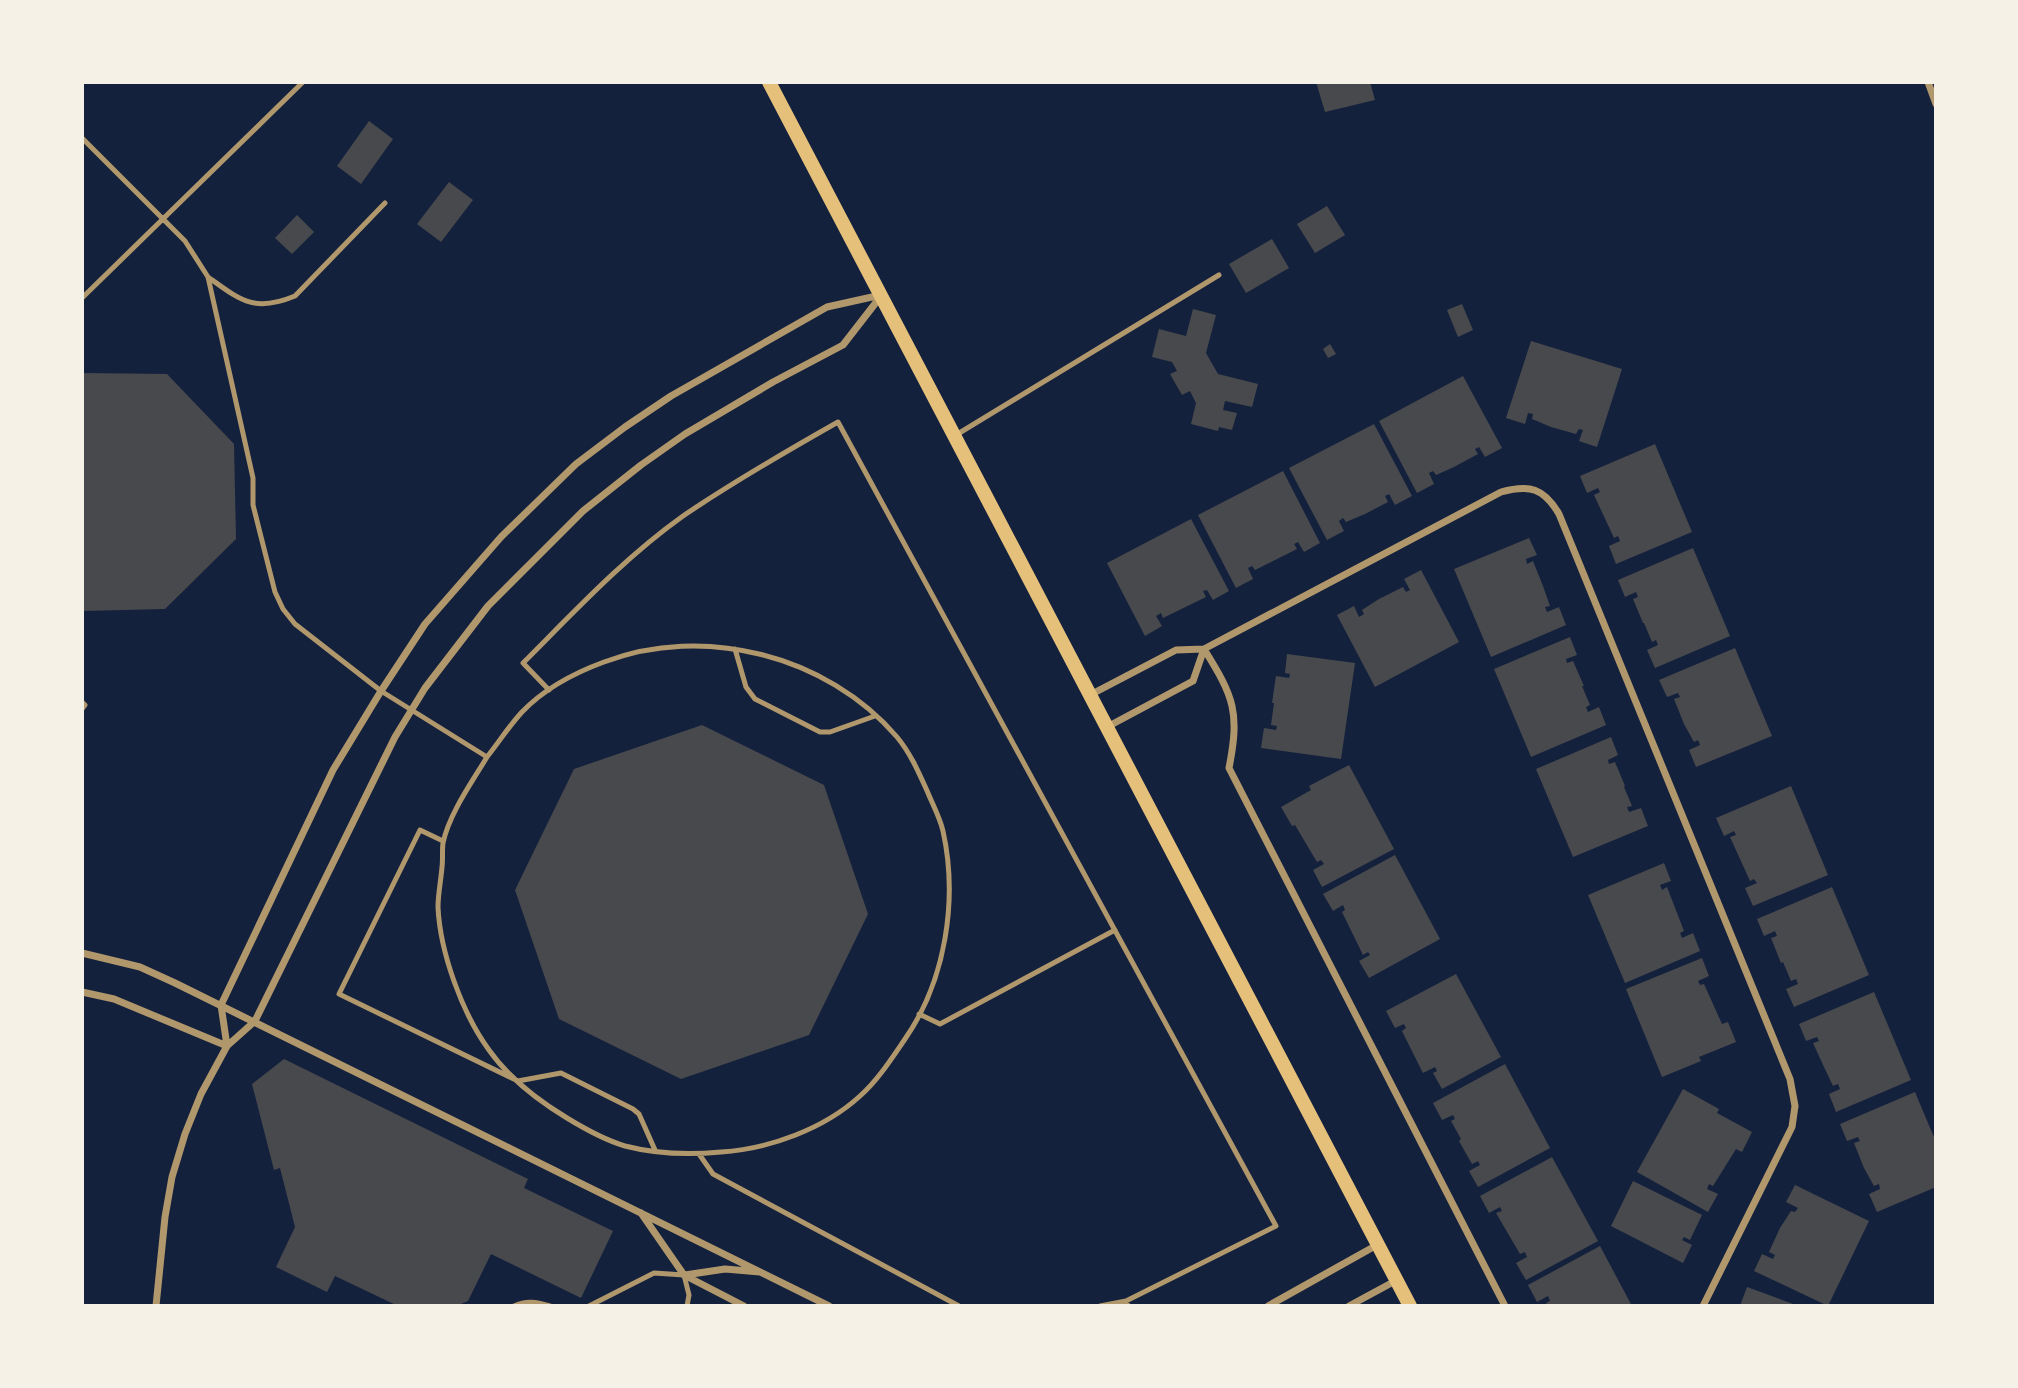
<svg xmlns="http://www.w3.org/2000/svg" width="2018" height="1388" viewBox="0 0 2018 1388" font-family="Arial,sans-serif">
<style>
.building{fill:#48494c}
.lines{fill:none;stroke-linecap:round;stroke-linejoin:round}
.service{stroke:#b1986c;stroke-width:5}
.minor{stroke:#b1986c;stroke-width:7}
.secondary{stroke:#e5c07b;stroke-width:14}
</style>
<rect width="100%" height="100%" fill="#14213d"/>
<path class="building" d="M 1316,82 L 1370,82 L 1375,100 L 1325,112 Z
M 369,121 L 393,139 L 361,184 L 337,166 Z
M 449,182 L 473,200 L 441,242 L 417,224 Z
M 1327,206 L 1345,235 L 1315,253 L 1297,224 Z
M 297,215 L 314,232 L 292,254 L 275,238 Z
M 1272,239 L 1289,268 L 1246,293 L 1229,264 Z
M 1462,304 L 1473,330 L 1458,337 L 1447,310 Z
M 1193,309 L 1216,315 L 1206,353 L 1218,374 L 1258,384 L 1252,407 L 1225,401 L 1223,410 L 1237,413 L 1232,430 L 1219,427 L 1218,431 L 1191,424 L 1196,403 L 1190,391 L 1182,395 L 1170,374 L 1177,371 L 1172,362 L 1152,357 L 1159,329 L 1186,336 Z
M 1531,341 L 1622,369 L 1597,447 L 1579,441 L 1583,430 L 1579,429 L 1576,434 L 1551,427 L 1532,419 L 1533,414 L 1528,413 L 1525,424 L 1506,418 Z
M 1330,344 L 1336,354 L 1328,358 L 1323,349 Z
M 82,373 L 167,374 L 234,444 L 236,539 L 165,609 L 82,611 Z
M 1463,376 L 1502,448 L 1485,457 L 1479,447 L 1475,449 L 1478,454 L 1454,467 L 1436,475 L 1433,471 L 1429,473 L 1434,484 L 1417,493 L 1379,421 Z
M 1374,424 L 1412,496 L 1395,505 L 1389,494 L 1385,496 L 1388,502 L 1365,514 L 1346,522 L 1343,518 L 1339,521 L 1344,531 L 1327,540 L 1289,468 Z
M 1655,444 L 1692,532 L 1616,564 L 1609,546 L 1620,541 L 1618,536 L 1614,538 L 1594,495 L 1600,492 L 1598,488 L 1587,493 L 1580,476 Z
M 1283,471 L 1320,543 L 1304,552 L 1298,542 L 1294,544 L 1297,549 L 1255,570 L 1252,566 L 1248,568 L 1253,579 L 1236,588 L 1198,515 Z
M 1191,519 L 1229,591 L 1213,600 L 1207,590 L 1203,591 L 1206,597 L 1163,618 L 1161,613 L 1156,616 L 1162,626 L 1145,636 L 1107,563 Z
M 1529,538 L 1537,555 L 1526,559 L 1527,564 L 1533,561 L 1543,586 L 1550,606 L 1545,607 L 1547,612 L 1559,607 L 1566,625 L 1491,657 L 1454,569 Z
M 1693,548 L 1730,636 L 1655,668 L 1647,650 L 1658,645 L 1656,640 L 1652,642 L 1644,623 L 1643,623 L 1633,599 L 1638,597 L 1636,592 L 1625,597 L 1618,580 Z
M 1421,570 L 1459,642 L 1375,687 L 1337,615 L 1354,606 L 1359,617 L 1364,614 L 1362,610 L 1379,599 L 1403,587 L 1406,592 L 1410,590 L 1404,579 Z
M 1570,637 L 1577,655 L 1566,659 L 1567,663 L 1573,661 L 1584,686 L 1582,686 L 1590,705 L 1586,707 L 1588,712 L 1599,707 L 1606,725 L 1531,757 L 1494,669 Z
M 1735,648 L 1772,736 L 1696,767 L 1689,750 L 1700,745 L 1698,740 L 1694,742 L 1684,724 L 1674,699 L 1680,697 L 1678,693 L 1667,697 L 1659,680 Z
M 1287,654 L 1355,663 L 1341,759 L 1261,748 L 1264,728 L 1276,730 L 1277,726 L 1271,725 L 1274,703 L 1272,703 L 1276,676 L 1289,678 L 1290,674 L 1285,673 Z
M 702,725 L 824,785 L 868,914 L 809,1035 L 681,1079 L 559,1019 L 515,890 L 574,769 Z
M 1611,737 L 1618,755 L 1608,760 L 1609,764 L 1615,762 L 1625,786 L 1624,787 L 1632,806 L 1627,807 L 1629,812 L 1641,808 L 1648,826 L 1573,857 L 1536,769 Z
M 1349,765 L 1394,849 L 1322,887 L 1313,870 L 1324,864 L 1321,860 L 1317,862 L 1295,825 L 1292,826 L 1281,807 L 1311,790 L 1309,786 Z
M 1791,786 L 1828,875 L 1753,906 L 1745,888 L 1757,883 L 1754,879 L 1750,881 L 1730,837 L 1736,835 L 1734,831 L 1724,836 L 1716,818 Z
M 1395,855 L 1440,939 L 1369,978 L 1359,961 L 1370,955 L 1368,952 L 1363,955 L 1342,912 L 1345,910 L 1343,905 L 1333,911 L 1323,894 Z
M 1664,863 L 1671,881 L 1660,885 L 1662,890 L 1667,887 L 1684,931 L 1680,933 L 1682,938 L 1693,933 L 1700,951 L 1625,983 L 1588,895 Z
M 1832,887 L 1869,975 L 1794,1007 L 1786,989 L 1798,984 L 1796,979 L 1791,981 L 1783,962 L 1781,963 L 1771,938 L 1777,936 L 1775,931 L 1764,936 L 1757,919 Z
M 1702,958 L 1709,976 L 1698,981 L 1700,985 L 1704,984 L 1722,1024 L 1728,1022 L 1736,1042 L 1699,1057 L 1701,1061 L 1662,1077 L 1626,989 Z
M 1456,974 L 1501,1057 L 1442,1089 L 1433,1073 L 1437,1071 L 1435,1067 L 1423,1073 L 1402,1031 L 1406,1028 L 1404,1024 L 1395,1028 L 1386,1011 Z
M 1874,992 L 1911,1080 L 1836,1112 L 1829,1094 L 1840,1089 L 1838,1084 L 1833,1086 L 1824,1067 L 1813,1043 L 1819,1041 L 1817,1037 L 1806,1041 L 1799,1024 Z
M 284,1059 L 528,1179 L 524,1188 L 613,1231 L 581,1298 L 491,1254 L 468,1301 L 456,1306 L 398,1306 L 335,1276 L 327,1292 L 276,1267 L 295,1227 L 280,1168 L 274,1170 L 252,1084 Z
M 1505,1064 L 1550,1148 L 1478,1187 L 1469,1171 L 1480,1165 L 1478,1161 L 1472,1164 L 1459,1141 L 1461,1139 L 1451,1121 L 1455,1119 L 1453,1115 L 1442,1120 L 1433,1103 Z
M 1683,1089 L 1719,1109 L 1717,1113 L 1752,1132 L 1742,1152 L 1736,1149 L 1713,1186 L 1709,1184 L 1707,1189 L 1718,1194 L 1708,1212 L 1637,1172 Z
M 1915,1092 L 1936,1142 L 1936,1187 L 1877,1212 L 1869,1194 L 1880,1189 L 1879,1184 L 1874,1186 L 1864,1168 L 1854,1143 L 1860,1141 L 1858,1137 L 1847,1141 L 1840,1124 Z
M 1552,1157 L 1598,1241 L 1526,1280 L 1516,1263 L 1527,1257 L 1525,1252 L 1520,1254 L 1496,1213 L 1502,1211 L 1500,1207 L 1489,1213 L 1480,1196 Z
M 1633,1181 L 1702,1215 L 1690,1240 L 1684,1237 L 1682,1240 L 1692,1245 L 1683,1263 L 1611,1226 Z
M 1795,1185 L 1869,1221 L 1828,1306 L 1754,1271 L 1762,1254 L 1773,1259 L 1775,1255 L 1769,1252 L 1780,1228 L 1791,1211 L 1795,1212 L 1798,1208 L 1786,1202 Z
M 1600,1246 L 1632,1306 L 1548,1306 L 1546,1303 L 1550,1301 L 1548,1296 L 1537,1302 L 1528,1285 Z
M 1747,1287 L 1796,1305 L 1796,1306 L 1740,1306 Z"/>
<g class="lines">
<path class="service" d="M 82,138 L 185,241 L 208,277 L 253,478 L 253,505 L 275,592 L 283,609 L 295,624 L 381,691 L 487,757 C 499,742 509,726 522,712 C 544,689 574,673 604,662 C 703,624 827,655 897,737 C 911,754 919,773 928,793 C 933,805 940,818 943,831 C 958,899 946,980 905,1039 C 892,1058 878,1080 860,1096 C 824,1129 769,1149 721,1152 C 689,1155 656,1154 625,1146 C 605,1140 585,1129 567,1118 C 539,1101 508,1077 489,1050 C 462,1013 440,952 438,907 C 438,894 441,880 442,867 C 443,859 442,850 443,843 C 449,814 472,782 487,757
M 208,277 C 240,300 254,313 295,296 L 385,203
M 82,298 L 303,82
M 956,435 L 1219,275
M 735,649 L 746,687 L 755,699 L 820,732 L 830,732 L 875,716
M 549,690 L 523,663 C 574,612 624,558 683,516 C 733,482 785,452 838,422 L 1276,1226 L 1126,1301
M 82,702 L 85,705 L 82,709
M 443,841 L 420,830 L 339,994 L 518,1081 L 561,1073 L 633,1109 L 639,1114 L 655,1150
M 919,1014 L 940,1024 L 1115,930
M 699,1154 L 713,1174 L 959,1306
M 514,1306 C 527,1300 536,1302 550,1306
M 589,1306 L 654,1273 L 684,1275 L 689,1295 L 687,1306
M 1100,1306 L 1126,1301 L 1128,1306"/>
<path class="minor" d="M 1928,82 L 1936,104
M 1090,695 L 1176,650 L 1204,649 L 1193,681 L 1107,727
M 82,953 L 140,967 L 175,983 L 829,1306
M 82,992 L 114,999 L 227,1046
M 227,1046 L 221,1005 L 333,770 L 381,691 L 425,624 L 501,537 L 576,464 L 625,427 L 671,396 L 827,307 L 881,295
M 641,1213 L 684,1275 L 744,1306
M 685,1275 L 725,1269 L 760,1272
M 156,1306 L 165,1217 L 172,1177 L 185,1134 L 201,1094 L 227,1046 L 255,1021 L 395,737 L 425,688 L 488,606 L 583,511 L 641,465 L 685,434 L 773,382 L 843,345 L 881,296
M 1268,1306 L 1377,1245
M 1349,1306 L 1397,1280
M 1505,1306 L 1229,768 C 1240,712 1234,697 1204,649 L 1501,492 C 1529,484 1544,488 1559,514 L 1790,1079 L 1795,1106 L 1792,1127 L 1703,1306"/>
<path class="secondary" d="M 769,82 L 1410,1306"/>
</g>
<rect width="2018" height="1388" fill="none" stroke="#f6f1e7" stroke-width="168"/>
</svg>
